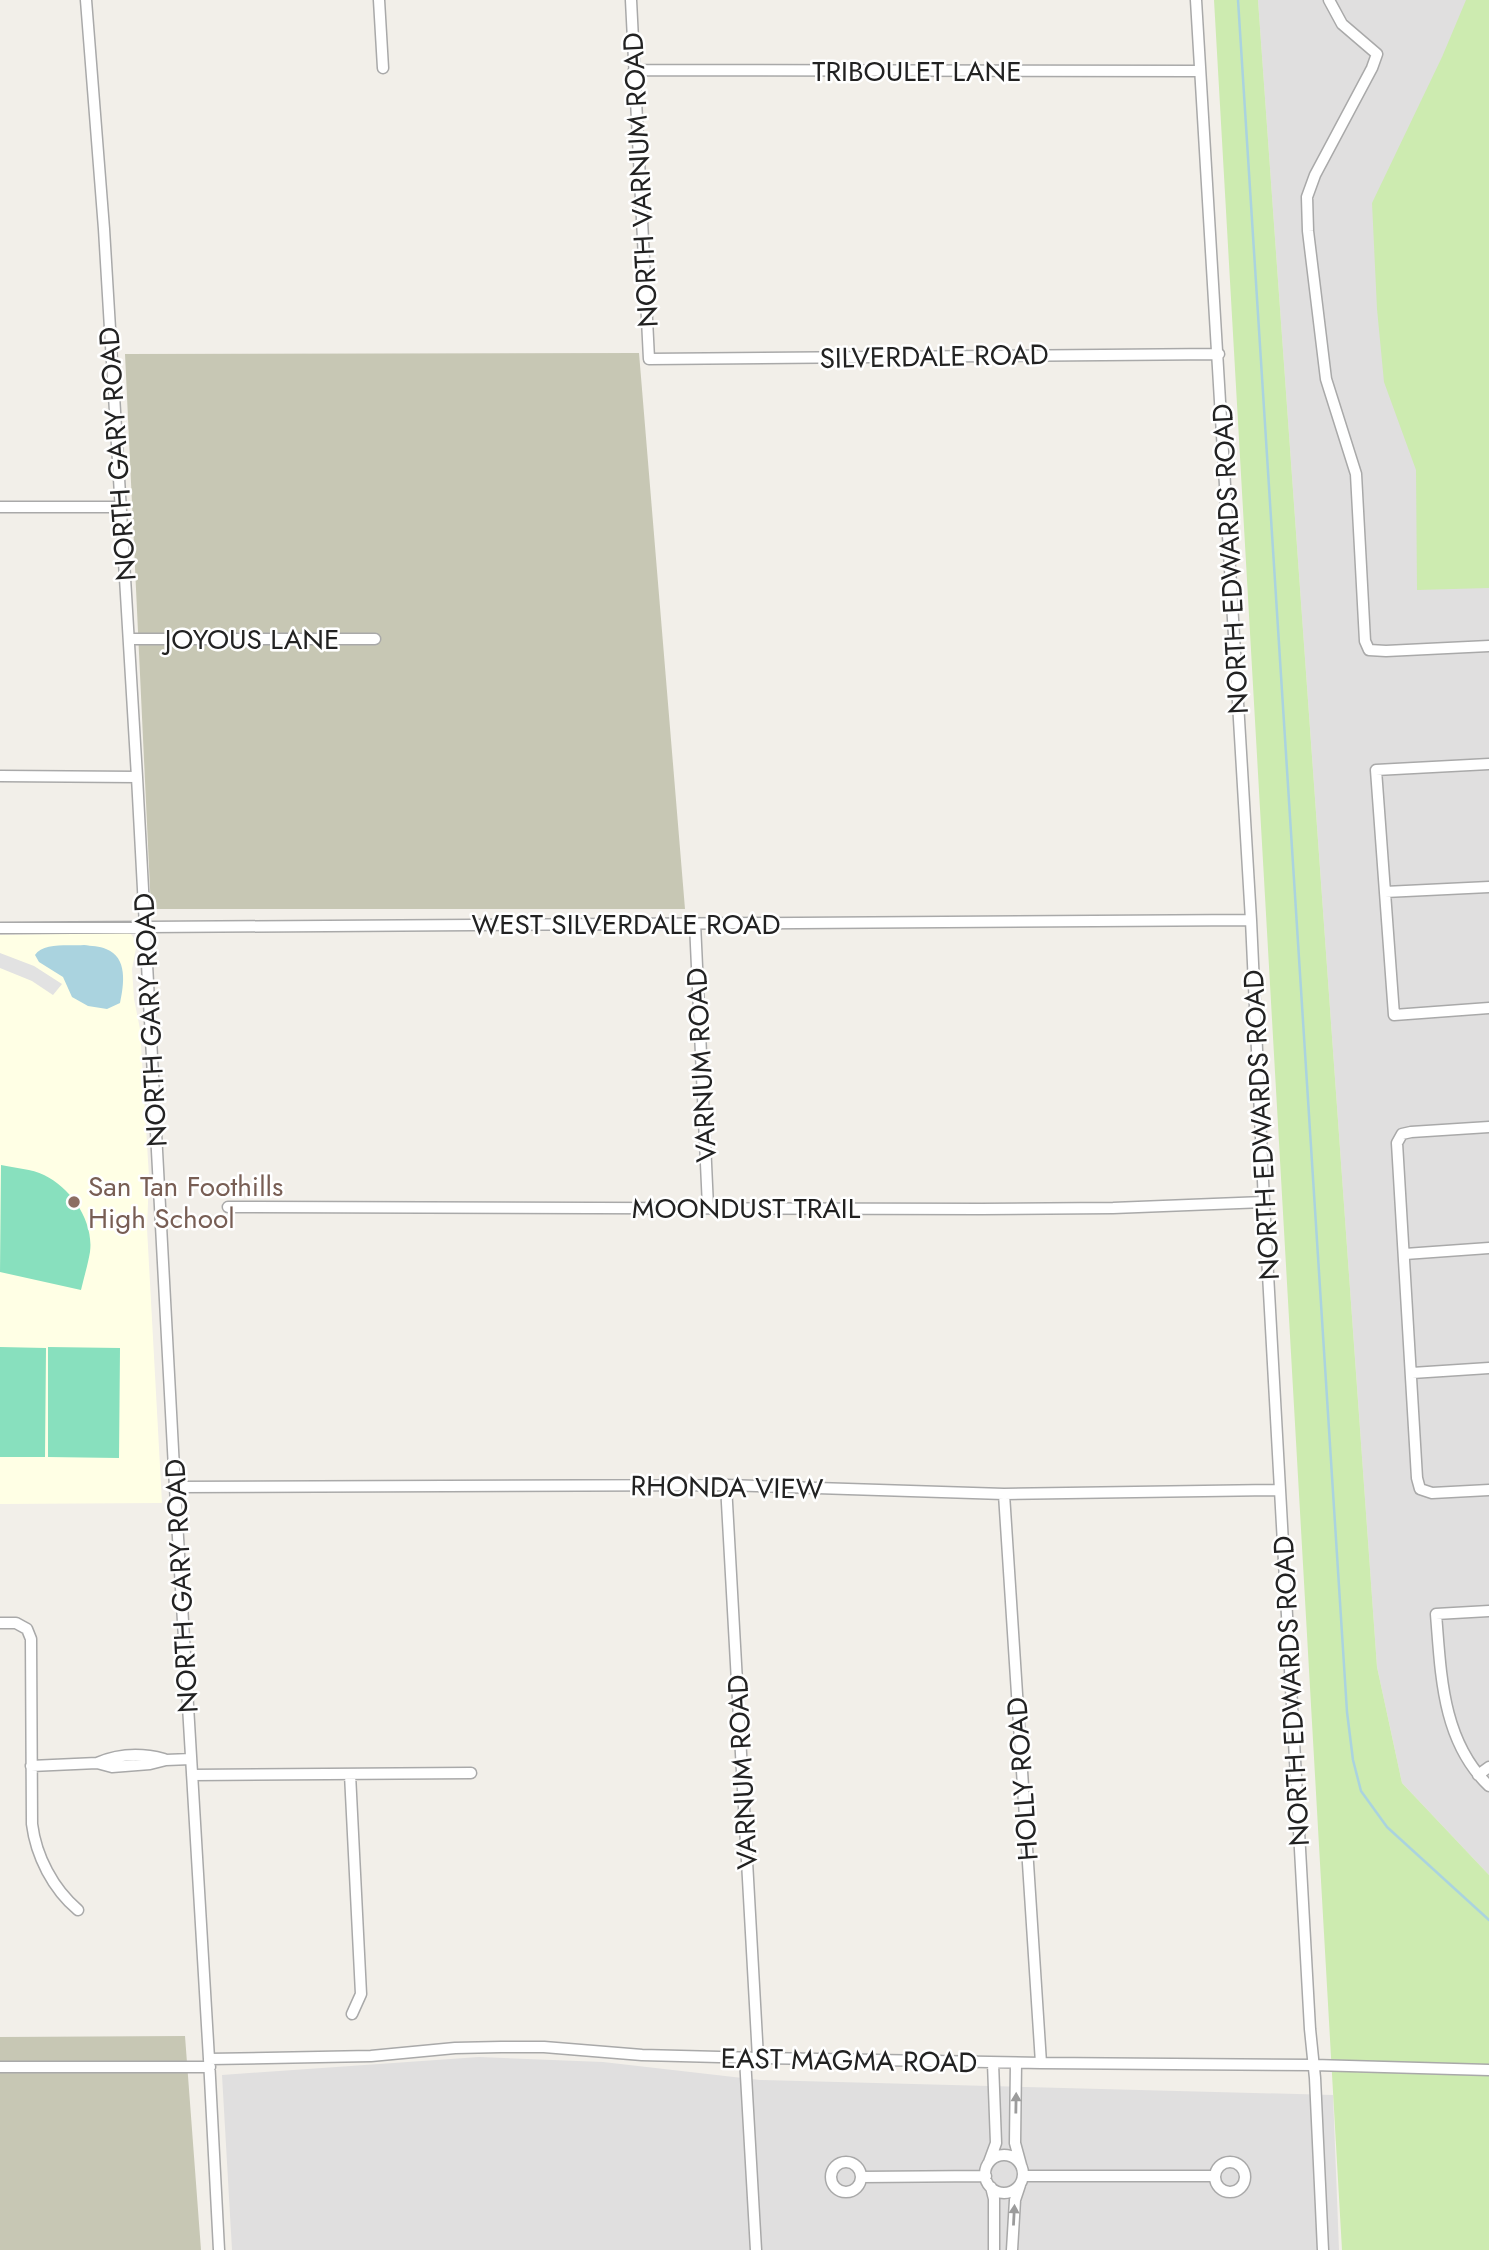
<svg xmlns="http://www.w3.org/2000/svg" width="1489" height="2250" viewBox="0 0 1489 2250" font-family="Jost,sans-serif">
<style>
.residential{fill:#e0dfdf}
.education{fill:#ffffe5}
.construction{fill:#c7c7b4}
.grass{fill:#cdebb0}
.pitch{fill:#88e0be}
.parking{fill:#e2e2e2}
.water{fill:#aad3df}
.lines{fill:none;stroke-linecap:round;stroke-linejoin:round}
.stream{stroke:#aad3df;stroke-width:2.5}
.minor-casing{stroke:#a9a9a9;stroke-width:13}
.minor{stroke:#fff;stroke-width:10}
.oneway{fill:#9c9c9c}
.education-dot{fill:#8d6e63;stroke:#fff;stroke-width:2.5}
.labels{text-anchor:middle;stroke-width:5;stroke-linejoin:round;paint-order:stroke}
.street-label{font-size:28px;fill:#222;stroke:#fff}
.education-label{font-size:28px;fill:#785e54;stroke:#fff;text-anchor:start}
</style>
<rect width="100%" height="100%" fill="#f2efe9"/>
<path class="residential" d="M 1258,0 L 1489,0 L 1489,1875 L 1402,1783 L 1377,1667 Z
M 479,2057 L 603,2062 L 760,2080 L 1333,2095 L 1339,2250 L 232,2250 L 222,2075 Z"/>
<path class="education" d="M 126,933 L 131,934 L 135,940 L 136,948 L 132,969 L 134,999 L 140,1029 L 149,1177 L 147,1228 L 162,1503 L 0,1504 L 0,935 Z"/>
<path class="construction" d="M 639,353 L 685,909 L 151,909 L 125,354 Z
M 185,2036 L 201,2250 L 0,2250 L 0,2037 Z"/>
<path class="grass" d="M 1214,0 L 1258,0 L 1377,1667 L 1402,1783 L 1489,1875 L 1489,2250 L 1342,2250 Z
M 1466,0 L 1489,0 L 1489,588 L 1417,590 L 1416,470 L 1384,382 L 1377,309 L 1372,203 L 1442,57 Z"/>
<path class="pitch" d="M 1,1165 C 15,1168 32,1169 44,1175 C 71,1188 94,1221 90,1252 C 88,1264 84,1277 81,1290 L 0,1272 Z
M 0,1347 L 46,1348 L 45,1457 L 0,1457 Z
M 48,1347 L 120,1348 L 119,1458 L 48,1457 Z"/>
<path class="parking" d="M 0,953 L 34,966 L 62,984 L 53,995 L 32,981 L 0,968 Z"/>
<path class="water" d="M 84,945 C 91,946 100,946 106,949 C 128,957 124,985 120,1003 L 107,1009 L 88,1006 L 72,997 L 63,977 L 39,962 L 35,955 C 43,942 70,946 84,945 Z"/>
<g class="lines">
<path class="stream" d="M 1238,0 L 1347,1712 L 1353,1760 L 1361,1791 L 1387,1827 L 1489,1920"/>
<g class="minor-casing">
<path id="minor" d="M 86,0 L 104,229 L 137,777 L 175,1487 L 209,2059 L 219,2250
M 379,0 L 383,68
M 631,0 L 649,359 L 1219,354
M 1196,0 L 1251,920 L 1264,1202 L 1310,2029 L 1315,2078 L 1323,2250
M 1329,0 L 1342,24 L 1377,54 L 1372,68 L 1315,175 L 1307,197 L 1308,231 L 1326,379 L 1356,474 L 1365,641 L 1369,650 L 1386,651 L 1489,646
M 634,70 L 1200,71
M 0,507 L 121,507
M 129,639 L 375,639
M 1489,764 L 1376,770 L 1394,1015 L 1489,1008
M 0,776 L 137,777
M 1385,892 L 1489,887
M 695,923 L 708,1207
M 0,928 L 1251,920
M 1489,1127 L 1411,1132 L 1402,1134 L 1397,1143 L 1417,1478 L 1420,1489 L 1432,1493 L 1489,1490
M 228,1207 L 981,1209 L 1113,1208 L 1264,1202
M 1405,1254 L 1489,1248
M 1412,1373 L 1489,1368
M 726,1485 L 758,2058
M 175,1487 L 726,1485 L 1004,1494 L 1280,1490
M 1004,1494 L 1041,2063
M 1489,1611 L 1436,1614 C 1441,1675 1442,1741 1489,1786
M 0,1623 L 16,1623 L 27,1629 L 31,1639 L 32,1824 C 36,1856 53,1889 78,1910
M 97,1763 C 118,1754 142,1753 164,1759
M 31,1766 L 97,1763 L 112,1767 L 150,1764 L 166,1760 L 191,1759
M 350,1774 L 361,1994 L 352,2014
M 192,1775 L 471,1773
M 1478,1775 L 1489,1767
M 745,2058 L 756,2250
M 209,2059 L 371,2056 L 455,2048 L 501,2047 L 544,2047 L 642,2055 L 758,2058 L 1041,2063 L 1314,2065 L 1489,2070
M 1016,2063 L 1015,2143 L 1021,2165
M 0,2067 L 210,2067
M985 2174a19 19 0 1 1 38 0a19 19 0 1 1-38 0Z
M831 2177a15 15 0 1 1 30 0a15 15 0 1 1-30 0Z
M1215 2177a15 15 0 1 1 30 0a15 15 0 1 1-30 0Z
M 989,2162 L 996,2143 L 993,2063
M 1023,2176 L 1215,2176
M 861,2177 L 986,2176
M 991,2187 L 994,2199 L 994,2250
M 1012,2250 L 1015,2200 L 1020,2185"/>
</g>
<use href="#minor" class="minor"/>
</g>
<defs><path id="oneway-solid" d="M-6-.8H1V-3.2L6.5 0L1 3.2V.8H-6Z" transform="scale(1.75)"/></defs>
<g class="oneway">
<use href="#oneway-solid" transform="translate(1016 2103) rotate(-89)"/>
<use href="#oneway-solid" transform="translate(1014 2215) rotate(-87)"/>
</g>
<circle class="education-dot" cx="74" cy="1202" r="7"/>
<g class="labels">
<g class="street-label">
<text x="917" y="81">TRIBOULET LANE</text>
<text transform="translate(640 180) rotate(-93)" y="10">NORTH VARNUM ROAD</text>
<text transform="translate(934 356) rotate(-1)" y="10">SILVERDALE ROAD</text>
<text transform="translate(117 454) rotate(-94)" y="10">NORTH GARY ROAD</text>
<text transform="translate(1230 559) rotate(-93)" y="10">NORTH EDWARDS ROAD</text>
<text x="252" y="649">JOYOUS LANE</text>
<text x="626" y="934">WEST SILVERDALE ROAD</text>
<text transform="translate(150 1020) rotate(-93)" y="10">NORTH GARY ROAD</text>
<text transform="translate(701 1065) rotate(-93)" y="10">VARNUM ROAD</text>
<text transform="translate(1261 1125) rotate(-93)" y="10">NORTH EDWARDS ROAD</text>
<text x="746" y="1218">MOONDUST TRAIL</text>
<text transform="translate(727 1487) rotate(1)" y="10">RHONDA VIEW</text>
<text transform="translate(181 1586) rotate(-93)" y="10">NORTH GARY ROAD</text>
<text transform="translate(1291 1691) rotate(-93)" y="10">NORTH EDWARDS ROAD</text>
<text transform="translate(742 1772) rotate(-93)" y="10">VARNUM ROAD</text>
<text transform="translate(1022 1779) rotate(-94)" y="10">HOLLY ROAD</text>
<text transform="translate(849 2060) rotate(1)" y="10">EAST MAGMA ROAD</text>
</g>
<g class="education-label">
<text x="88" y="1196">San Tan Foothills<tspan x="88" dy="32">High School</tspan></text>
</g>
</g>
</svg>
